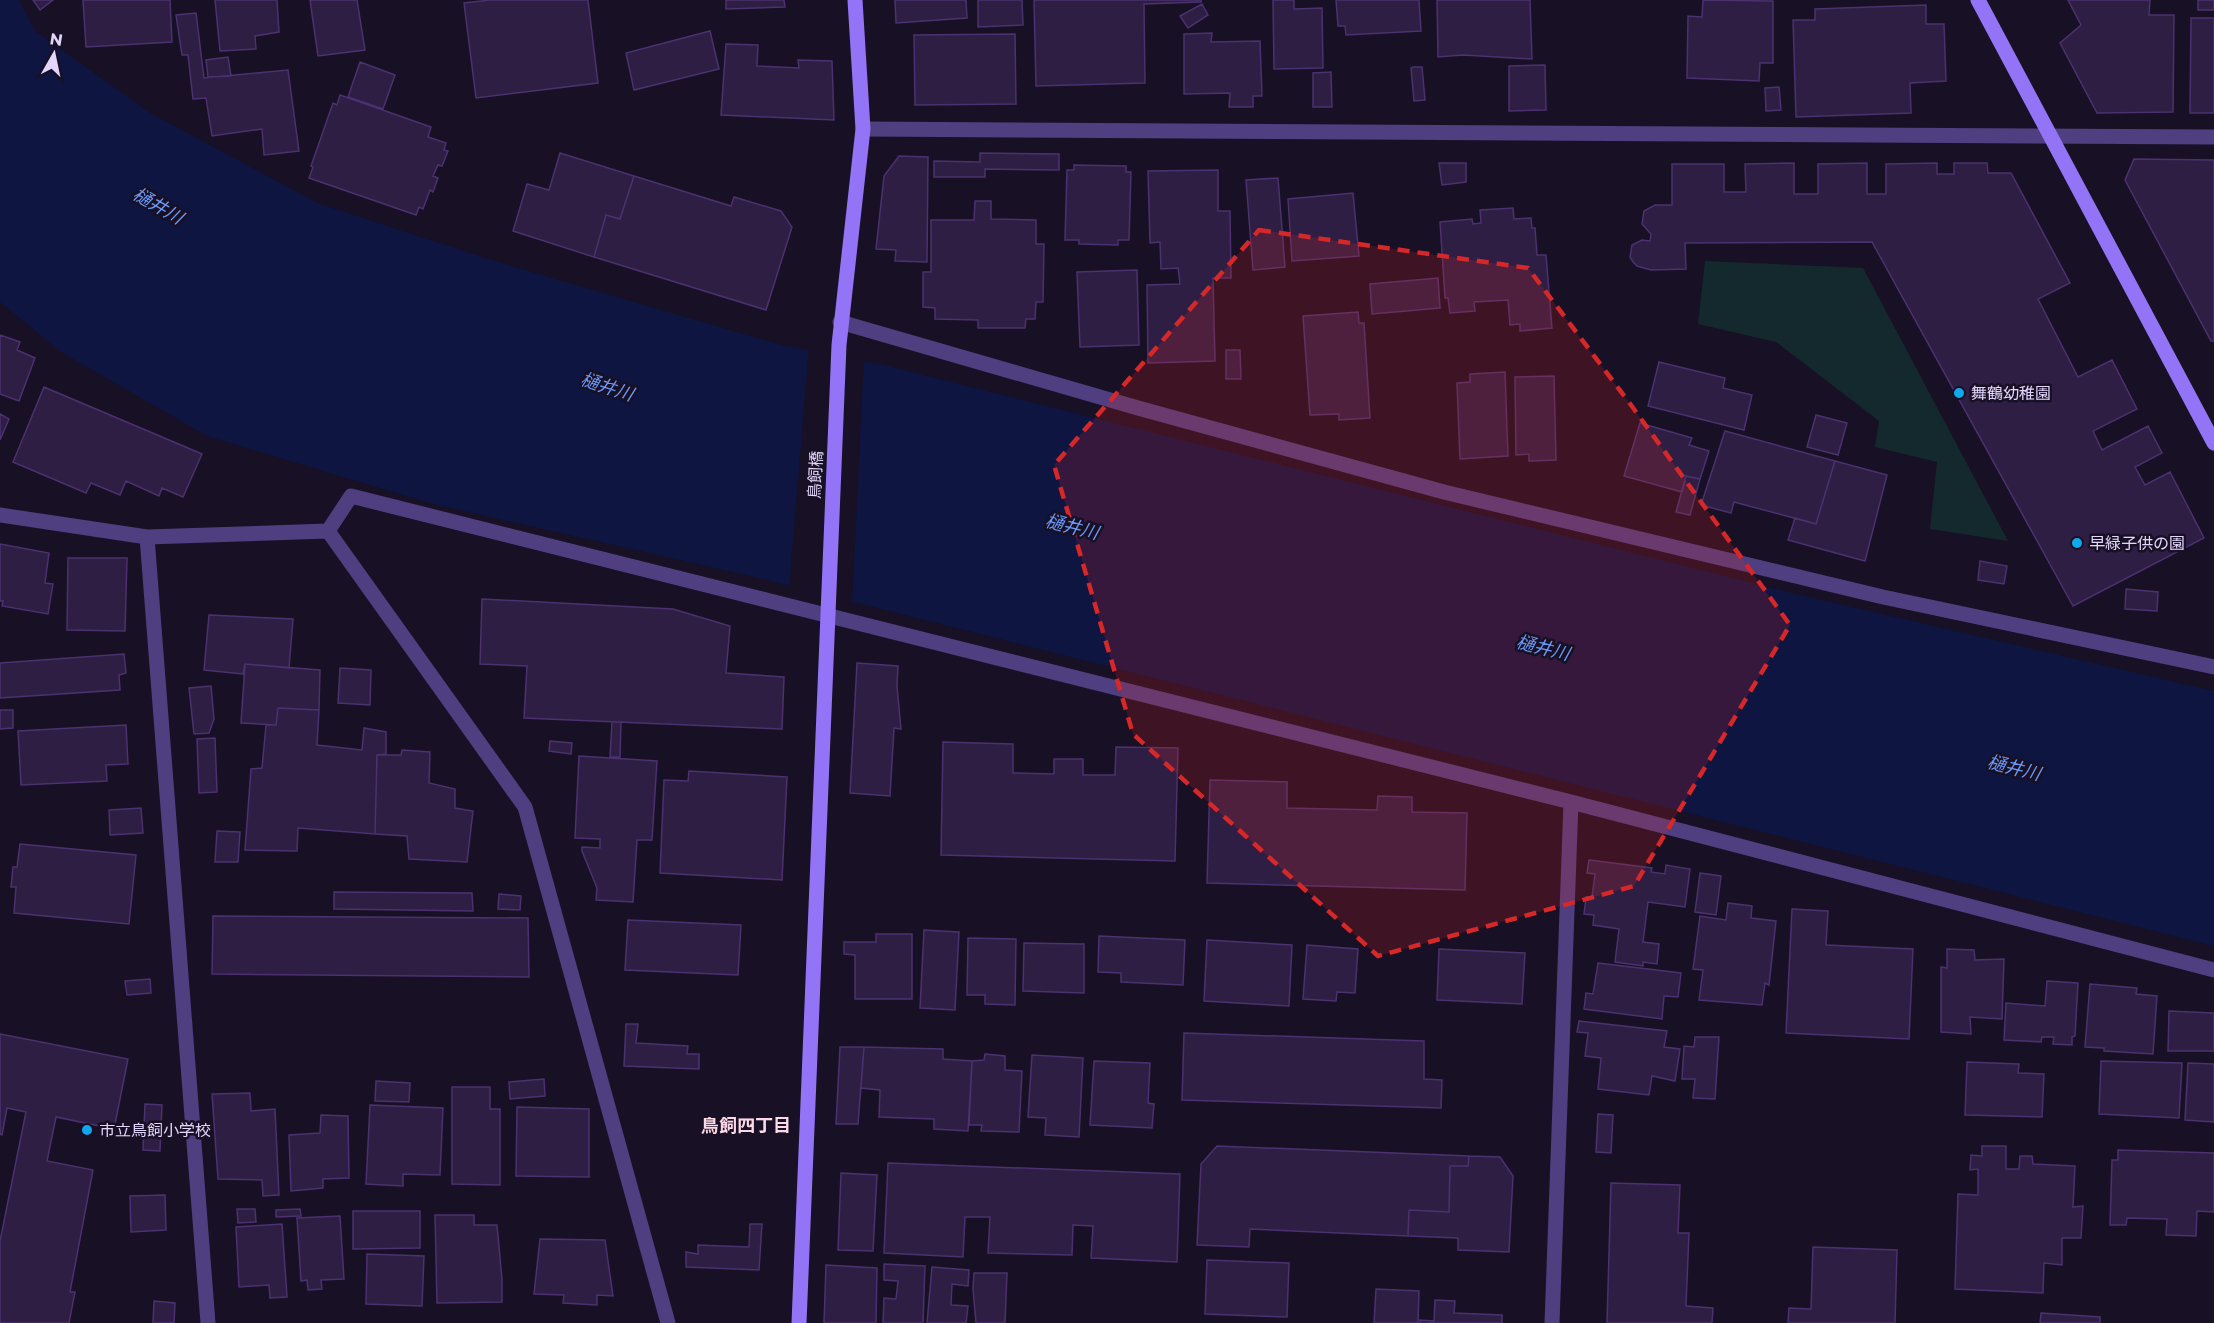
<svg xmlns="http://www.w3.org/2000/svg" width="2214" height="1323" viewBox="0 0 2214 1323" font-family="Montserrat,'Noto Sans JP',sans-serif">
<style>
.green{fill:#14292e}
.water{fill:#0d1540}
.pier{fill:#181024}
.building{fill:#2e1e44;stroke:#4b316f;stroke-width:1.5}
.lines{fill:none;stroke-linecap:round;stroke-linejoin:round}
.street{stroke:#4f3e80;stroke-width:15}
.secondary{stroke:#9374f6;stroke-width:15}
.marked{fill:#d62828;fill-opacity:0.2;stroke:#d62828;stroke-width:4.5;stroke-dasharray:12 8;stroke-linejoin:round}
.poi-dot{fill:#0fa8ef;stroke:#181024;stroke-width:2}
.labels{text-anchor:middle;stroke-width:5;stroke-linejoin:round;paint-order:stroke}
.poi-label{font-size:16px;fill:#e3d6fc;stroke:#181024;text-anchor:start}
.street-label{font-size:16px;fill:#e3d6fc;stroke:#181024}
.water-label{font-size:18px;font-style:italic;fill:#6b98f6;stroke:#181024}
.neighbourhood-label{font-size:18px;font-weight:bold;fill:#fdd8e7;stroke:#181024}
</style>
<rect width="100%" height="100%" fill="#181024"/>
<path class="green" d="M 1705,261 L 1863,268 L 2008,541 L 1930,529 L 1937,462 L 1875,447 L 1879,421 L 1776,342 L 1698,324 Z"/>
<path class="water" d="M 0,0 L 19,0 L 35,31 L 152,114 L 320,204 L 498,262 L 781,345 L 884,365 L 1800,595 L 2214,691 L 2214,946 L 755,577 L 433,504 L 207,436 L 61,352 L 0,302 Z"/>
<path class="pier" d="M 809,347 L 864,358 L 852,605 L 789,589 Z"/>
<path class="building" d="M 33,0 L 53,0 L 40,10 Z
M 83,0 L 170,0 L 172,42 L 86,47 Z
M 215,0 L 277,0 L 279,32 L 255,36 L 256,49 L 220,51 Z
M 310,0 L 357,0 L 365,50 L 318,56 Z
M 490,0 L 588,0 L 598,83 L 476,98 L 464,3 Z
M 726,0 L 784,0 L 785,7 L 726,9 Z
M 895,0 L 966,0 L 967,18 L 896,23 Z
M 978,0 L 1022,0 L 1023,25 L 978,27 Z
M 1034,0 L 1201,0 L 1201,2 L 1144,4 L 1145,83 L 1036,86 Z
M 1273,0 L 1294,0 L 1294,9 L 1322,8 L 1323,68 L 1274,69 Z
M 1336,0 L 1419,0 L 1421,31 L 1346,35 L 1345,26 L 1338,26 Z
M 1437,0 L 1530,0 L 1532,59 L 1463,55 L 1438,57 Z
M 1703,0 L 1773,1 L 1773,63 L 1760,63 L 1759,81 L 1687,78 L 1688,16 L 1702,17 Z
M 2068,0 L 2150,0 L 2149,15 L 2174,15 L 2173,112 L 2097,113 L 2060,43 L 2081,25 Z
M 2198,0 L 2214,0 L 2214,10 L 2198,10 Z
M 1202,4 L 1208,15 L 1188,28 L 1180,16 Z
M 1926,5 L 1926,24 L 1944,24 L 1946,81 L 1910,83 L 1911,113 L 1796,117 L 1793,20 L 1815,20 L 1815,9 Z
M 196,13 L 204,78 L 288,70 L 299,151 L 264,155 L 262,129 L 212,136 L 206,98 L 193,99 L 188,55 L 182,55 L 176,15 Z
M 2191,18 L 2214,18 L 2214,113 L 2190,113 Z
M 710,31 L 719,69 L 634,90 L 626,53 Z
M 1212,33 L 1211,42 L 1260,41 L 1262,96 L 1253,96 L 1253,107 L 1229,107 L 1230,93 L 1184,94 L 1184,34 Z
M 1015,34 L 1016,104 L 915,105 L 914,35 Z
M 726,44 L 758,45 L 757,66 L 799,68 L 798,60 L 832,61 L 834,120 L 721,115 Z
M 228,57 L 231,76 L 208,77 L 206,60 Z
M 360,62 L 395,75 L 383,109 L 348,97 Z
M 1545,65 L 1546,110 L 1509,111 L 1509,66 Z
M 1413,67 L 1422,67 L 1425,100 L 1414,101 L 1411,68 Z
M 1331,72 L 1332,107 L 1313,107 L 1313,73 Z
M 1779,87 L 1781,110 L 1766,111 L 1765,88 Z
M 340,95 L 431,127 L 428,137 L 446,143 L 444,150 L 448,151 L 442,166 L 438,165 L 433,176 L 438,178 L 433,192 L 430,190 L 423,209 L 419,207 L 416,215 L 309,178 L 313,167 L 311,166 L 333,103 L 337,105 Z
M 560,153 L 634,176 L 620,219 L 606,215 L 594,257 L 513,231 L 527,184 L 549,190 Z
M 980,153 L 1059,154 L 1059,170 L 985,169 L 985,177 L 934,177 L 934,161 L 980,162 Z
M 899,156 L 928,157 L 927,262 L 895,261 L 896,250 L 876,249 L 884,176 Z
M 2134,159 L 2214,160 L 2214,341 L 2211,341 L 2125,180 Z
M 1439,163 L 1466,163 L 1466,182 L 1442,185 Z
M 1794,163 L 1794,194 L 1818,194 L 1818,164 L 1867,163 L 1867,194 L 1886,194 L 1886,164 L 1937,163 L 1937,174 L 1954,174 L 1954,163 L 1987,163 L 1988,173 L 2011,173 L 2070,283 L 2038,299 L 2078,377 L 2112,360 L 2137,409 L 2093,431 L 2102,450 L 2148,426 L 2162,453 L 2135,467 L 2145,485 L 2170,472 L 2204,538 L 2073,606 L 1872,242 L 1685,243 L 1686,269 L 1651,270 L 1637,266 L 1633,262 L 1630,257 L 1632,245 L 1642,240 L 1650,241 L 1651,234 L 1642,224 L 1644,211 L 1655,205 L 1672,205 L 1672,164 L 1724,164 L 1724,192 L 1746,192 L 1745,164 Z
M 1074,165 L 1126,166 L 1126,172 L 1131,172 L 1129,240 L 1118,240 L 1118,245 L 1079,244 L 1079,240 L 1065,240 L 1067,170 L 1074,170 Z
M 1218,170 L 1218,211 L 1230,211 L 1231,278 L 1213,278 L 1215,361 L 1148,363 L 1147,285 L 1180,284 L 1178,268 L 1161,269 L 1160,242 L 1150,243 L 1148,171 Z
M 634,176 L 731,206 L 734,197 L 781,211 L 792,227 L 766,310 L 594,257 L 606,215 L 620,219 Z
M 1278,178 L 1285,267 L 1253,270 L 1246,180 Z
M 1353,193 L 1359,256 L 1292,261 L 1288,199 Z
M 975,201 L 991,201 L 991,219 L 1036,220 L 1036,244 L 1044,244 L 1043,302 L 1036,302 L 1035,319 L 1026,319 L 1025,328 L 978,328 L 978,320 L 935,319 L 935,308 L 923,307 L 923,272 L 931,272 L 931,220 L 974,220 Z
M 1513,208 L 1514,219 L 1531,218 L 1532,228 L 1535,228 L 1537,255 L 1546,255 L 1552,328 L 1520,331 L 1520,324 L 1510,325 L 1508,300 L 1474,302 L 1475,311 L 1450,313 L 1448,298 L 1445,298 L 1440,222 L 1472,219 L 1473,224 L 1481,223 L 1480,210 Z
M 1137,270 L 1139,345 L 1080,347 L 1077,272 Z
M 1438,278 L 1440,308 L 1372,314 L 1370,284 Z
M 1358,312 L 1359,323 L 1364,323 L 1370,418 L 1339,420 L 1339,414 L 1310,415 L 1303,316 Z
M 0,335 L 20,342 L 17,350 L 35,358 L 19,401 L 0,394 Z
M 1226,350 L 1240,350 L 1241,379 L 1226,379 Z
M 1659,362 L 1725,378 L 1723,388 L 1752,395 L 1744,430 L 1648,406 Z
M 1505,372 L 1508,456 L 1460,459 L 1457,383 L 1470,382 L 1470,374 Z
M 1554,376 L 1556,460 L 1529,461 L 1529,454 L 1516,455 L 1515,377 Z
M 44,387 L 202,454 L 183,497 L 162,488 L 159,496 L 126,481 L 120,495 L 91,483 L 86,493 L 13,462 Z
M 0,414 L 9,419 L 0,440 Z
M 1816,415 L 1847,423 L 1838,455 L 1807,447 Z
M 1640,423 L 1692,438 L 1689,445 L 1709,451 L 1700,479 L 1686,476 L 1682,492 L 1624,476 Z
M 1725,431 L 1835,461 L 1816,524 L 1734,502 L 1731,513 L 1701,505 Z
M 1835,461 L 1887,475 L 1865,561 L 1788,540 L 1795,518 L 1816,524 Z
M 1686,476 L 1700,479 L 1690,515 L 1676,512 Z
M 0,544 L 49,553 L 45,583 L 53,584 L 48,614 L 2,606 L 3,601 L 0,601 Z
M 68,558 L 127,558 L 125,631 L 67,630 Z
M 1980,561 L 2007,566 L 2004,584 L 1978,580 Z
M 2126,589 L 2158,592 L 2157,611 L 2125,609 Z
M 482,599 L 673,609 L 730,626 L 726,673 L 784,677 L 782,729 L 524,718 L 527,666 L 480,664 Z
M 209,615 L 293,619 L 289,668 L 245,664 L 243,674 L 204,670 Z
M 124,654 L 126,673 L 119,675 L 120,690 L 0,698 L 0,663 Z
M 857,663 L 898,666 L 897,686 L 901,729 L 894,728 L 890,796 L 850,793 Z
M 245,664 L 320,670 L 319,710 L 278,708 L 276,725 L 241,723 Z
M 340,668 L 371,670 L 370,705 L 338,703 Z
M 211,686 L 214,719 L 209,733 L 194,734 L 189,688 Z
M 278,708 L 319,710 L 317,745 L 362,750 L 364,728 L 386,732 L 386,754 L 377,755 L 375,834 L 298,828 L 297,851 L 245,850 L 251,769 L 262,768 L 266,725 L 276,725 Z
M 0,710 L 13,710 L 13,728 L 0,729 Z
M 612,722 L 621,722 L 620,757 L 610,757 Z
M 126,725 L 128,764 L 106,765 L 107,781 L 21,785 L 18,731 Z
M 215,738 L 217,792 L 199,793 L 197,739 Z
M 550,741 L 572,743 L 571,754 L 549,751 Z
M 943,742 L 1013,744 L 1013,773 L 1054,774 L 1054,759 L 1083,759 L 1083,775 L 1115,775 L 1116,747 L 1178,748 L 1175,861 L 941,855 Z
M 402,750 L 430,752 L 429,783 L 455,789 L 455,808 L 473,811 L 467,862 L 409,859 L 407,836 L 375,834 L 377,755 L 401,755 Z
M 579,756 L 657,761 L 652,840 L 637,840 L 633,902 L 596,900 L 597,888 L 582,851 L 582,847 L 600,848 L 600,839 L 575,838 Z
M 689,771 L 787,777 L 782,880 L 660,873 L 664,780 L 688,781 Z
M 1210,780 L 1287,782 L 1287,808 L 1377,810 L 1378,796 L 1412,797 L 1412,812 L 1467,813 L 1465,890 L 1207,883 Z
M 141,808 L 143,833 L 110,835 L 109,810 Z
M 217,831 L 240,832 L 238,862 L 215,862 Z
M 20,844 L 136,855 L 129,924 L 14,913 L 16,887 L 11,887 L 13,867 L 17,867 Z
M 1589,860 L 1652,868 L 1651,872 L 1665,874 L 1666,865 L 1690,869 L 1685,907 L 1648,902 L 1643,942 L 1659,944 L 1657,964 L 1643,962 L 1643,966 L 1615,962 L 1619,929 L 1593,925 L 1594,915 L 1584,914 L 1586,897 L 1592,897 L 1595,874 L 1587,873 Z
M 1700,873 L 1721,876 L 1716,915 L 1695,912 Z
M 334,892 L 472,893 L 473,911 L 334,909 Z
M 499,894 L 521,896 L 520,910 L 498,909 Z
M 1728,903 L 1752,906 L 1751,918 L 1776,921 L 1769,985 L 1765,983 L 1762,1005 L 1699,1000 L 1703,970 L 1693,969 L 1700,916 L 1726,920 Z
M 1792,909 L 1828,911 L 1826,945 L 1913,949 L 1909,1039 L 1786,1033 Z
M 213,916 L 528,918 L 529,977 L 212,974 Z
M 628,920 L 741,925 L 738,975 L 625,970 Z
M 924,930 L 959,932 L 955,1010 L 920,1008 Z
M 876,934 L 912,934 L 912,999 L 855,999 L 855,955 L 844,954 L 844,942 L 876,942 Z
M 1099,936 L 1185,940 L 1183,985 L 1121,982 L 1121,973 L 1098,972 Z
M 968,938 L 1016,939 L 1015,1005 L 985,1004 L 985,995 L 967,995 Z
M 1207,940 L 1292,945 L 1289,1006 L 1204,1001 Z
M 1024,943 L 1084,944 L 1084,993 L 1023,991 Z
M 1307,945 L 1358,949 L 1355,993 L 1337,992 L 1336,1001 L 1303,999 Z
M 1439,949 L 1525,953 L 1522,1004 L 1437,1000 Z
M 1947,949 L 1974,950 L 1975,960 L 2004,959 L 2002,1019 L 1970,1017 L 1971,1034 L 1941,1032 L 1941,967 L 1947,968 Z
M 1598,963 L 1681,973 L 1678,997 L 1664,996 L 1662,1019 L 1584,1009 L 1586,993 L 1593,994 Z
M 150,979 L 151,993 L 127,995 L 125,981 Z
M 2047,981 L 2078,983 L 2075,1036 L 2072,1037 L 2072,1045 L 2053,1044 L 2054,1037 L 2042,1037 L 2041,1042 L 2004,1040 L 2006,1003 L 2045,1006 Z
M 2090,984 L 2137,988 L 2136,994 L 2157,996 L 2153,1054 L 2104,1051 L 2104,1048 L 2085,1047 Z
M 2169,1011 L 2214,1013 L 2214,1051 L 2168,1051 Z
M 1579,1021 L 1667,1031 L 1664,1047 L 1680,1049 L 1675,1081 L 1652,1076 L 1649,1095 L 1598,1089 L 1601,1058 L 1585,1056 L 1588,1033 L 1577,1032 Z
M 626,1024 L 638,1024 L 636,1043 L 688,1046 L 687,1054 L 699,1054 L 699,1069 L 624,1066 Z
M 1184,1033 L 1424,1041 L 1424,1079 L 1442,1080 L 1441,1108 L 1182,1100 Z
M 0,1034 L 128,1059 L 114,1129 L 56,1117 L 47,1161 L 93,1170 L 70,1292 L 75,1292 L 69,1323 L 0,1323 L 0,1241 L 26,1112 L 7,1108 L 2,1135 L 0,1134 Z
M 1695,1037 L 1719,1037 L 1715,1099 L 1693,1098 L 1695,1079 L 1682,1079 L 1684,1046 L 1694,1047 Z
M 840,1047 L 864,1047 L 858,1124 L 836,1124 Z
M 864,1047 L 943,1049 L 943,1059 L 972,1061 L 968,1131 L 934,1129 L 934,1119 L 879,1117 L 880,1090 L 861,1088 Z
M 985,1054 L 1005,1056 L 1005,1070 L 1022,1071 L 1019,1132 L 981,1131 L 982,1125 L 969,1125 L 972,1061 L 984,1060 Z
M 1032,1055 L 1083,1058 L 1079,1137 L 1045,1135 L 1046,1118 L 1028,1117 Z
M 1094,1061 L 1150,1063 L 1148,1103 L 1154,1104 L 1152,1128 L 1090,1125 Z
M 2101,1061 L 2182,1063 L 2179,1118 L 2099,1114 Z
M 1967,1062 L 2019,1064 L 2018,1073 L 2044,1074 L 2042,1117 L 1965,1115 Z
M 2188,1063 L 2214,1064 L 2214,1122 L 2185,1120 Z
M 544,1079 L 545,1096 L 510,1099 L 509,1082 Z
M 376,1081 L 410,1083 L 409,1102 L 375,1101 Z
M 452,1087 L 490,1087 L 490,1109 L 500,1109 L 500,1185 L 452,1184 Z
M 250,1093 L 251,1111 L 275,1109 L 279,1195 L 263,1196 L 262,1180 L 218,1179 L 212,1094 Z
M 145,1104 L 162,1105 L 160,1151 L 143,1150 Z
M 370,1105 L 443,1108 L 440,1175 L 403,1174 L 403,1186 L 366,1184 Z
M 517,1107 L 589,1109 L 589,1177 L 516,1176 Z
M 1598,1114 L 1613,1115 L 1611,1153 L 1596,1152 Z
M 321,1115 L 348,1116 L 349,1178 L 323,1179 L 323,1188 L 291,1191 L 289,1135 L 320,1133 Z
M 1217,1146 L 1469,1156 L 1468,1166 L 1450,1166 L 1449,1212 L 1409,1210 L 1408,1236 L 1250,1229 L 1249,1247 L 1197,1245 L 1201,1164 Z
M 1982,1146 L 2006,1146 L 2006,1169 L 2019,1169 L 2020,1156 L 2032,1156 L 2033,1164 L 2075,1166 L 2073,1207 L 2083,1206 L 2081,1238 L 2062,1238 L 2062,1265 L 2044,1263 L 2043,1293 L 1955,1289 L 1958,1194 L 1978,1195 L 1978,1169 L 1970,1170 L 1971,1155 L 1982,1156 Z
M 2118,1150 L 2214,1153 L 2214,1212 L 2197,1211 L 2196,1236 L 2166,1235 L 2167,1219 L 2127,1218 L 2126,1225 L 2110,1225 L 2112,1160 L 2118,1160 Z
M 1469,1156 L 1500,1157 L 1513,1176 L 1509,1252 L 1458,1250 L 1458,1238 L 1408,1236 L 1409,1210 L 1449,1212 L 1450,1166 L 1468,1166 Z
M 888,1163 L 1180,1174 L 1177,1262 L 1091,1258 L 1093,1226 L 1073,1225 L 1072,1255 L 988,1253 L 990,1217 L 965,1217 L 963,1257 L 884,1253 Z
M 841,1173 L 877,1175 L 873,1251 L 838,1250 Z
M 1611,1183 L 1680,1185 L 1678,1233 L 1689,1233 L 1686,1306 L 1713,1308 L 1712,1323 L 1607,1323 Z
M 165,1195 L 166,1230 L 131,1232 L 130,1196 Z
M 237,1209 L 255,1209 L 256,1222 L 238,1223 Z
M 300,1209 L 301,1216 L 276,1217 L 276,1210 Z
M 353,1211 L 420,1211 L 420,1248 L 353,1249 Z
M 435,1215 L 474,1215 L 474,1225 L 497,1225 L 502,1279 L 502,1302 L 437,1303 Z
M 340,1216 L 344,1279 L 321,1280 L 322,1289 L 308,1290 L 307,1280 L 301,1281 L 297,1218 Z
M 282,1224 L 287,1297 L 270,1298 L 269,1285 L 239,1287 L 236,1227 Z
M 750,1224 L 762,1224 L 759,1270 L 686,1267 L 686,1252 L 698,1254 L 698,1245 L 749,1247 Z
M 540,1239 L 605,1240 L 613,1296 L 597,1295 L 597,1305 L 563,1303 L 564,1295 L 534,1294 Z
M 1813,1247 L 1897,1250 L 1895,1323 L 1788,1323 L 1789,1308 L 1811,1309 Z
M 367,1254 L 424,1256 L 422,1306 L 366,1304 Z
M 1207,1260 L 1289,1263 L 1287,1317 L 1205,1314 Z
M 884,1264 L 925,1266 L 923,1323 L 883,1323 L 884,1298 L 896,1299 L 898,1281 L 884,1280 Z
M 826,1265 L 877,1268 L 876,1323 L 824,1323 Z
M 932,1267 L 969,1270 L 968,1286 L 952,1284 L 951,1305 L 968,1306 L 966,1323 L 927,1323 Z
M 974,1273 L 1007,1273 L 1005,1323 L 976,1323 L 973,1289 Z
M 1376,1289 L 1419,1291 L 1418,1323 L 1374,1323 Z
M 1435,1300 L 1455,1301 L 1454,1313 L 1502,1315 L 1502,1323 L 1420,1323 L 1420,1320 L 1434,1321 Z
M 154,1301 L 175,1303 L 174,1323 L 153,1323 Z
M 2041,1313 L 2100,1317 L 2100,1323 L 2040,1323 Z"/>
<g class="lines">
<path class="street" d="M 863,129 L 2214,137
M 840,322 L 1138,408 L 1444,492 L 1883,597 L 2214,667
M 0,515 L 147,537 L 328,531 L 351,496 L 1571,802 L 2214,970
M 328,531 L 525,807 L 668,1323
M 147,537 L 208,1323
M 1552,1323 L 1571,802"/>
<path class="secondary" d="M 1978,0 L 2214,443
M 799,1323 L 839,345 L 863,129 L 855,0"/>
</g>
<path class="marked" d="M 1259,230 L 1528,268 L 1631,405 L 1790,625 L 1634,886 L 1378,956 L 1133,734 L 1054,465 Z"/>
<g class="poi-dot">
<circle cx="1959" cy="393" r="6"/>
<circle cx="2077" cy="543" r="6"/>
<circle cx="87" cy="1130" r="6"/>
</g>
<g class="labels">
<g class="poi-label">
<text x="1971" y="399">舞鶴幼稚園</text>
<text x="2089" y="549">早緑子供の園</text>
<text x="99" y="1136">市立鳥飼小学校</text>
</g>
<g class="street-label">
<text transform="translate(815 475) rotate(-87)" y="6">鳥飼橋</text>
</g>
<g class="water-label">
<text transform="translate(158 206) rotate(30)" y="6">樋井川</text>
<text transform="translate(607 387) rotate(18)" y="6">樋井川</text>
<text transform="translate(1072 527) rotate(14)" y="6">樋井川</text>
<text transform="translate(1543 648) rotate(14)" y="6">樋井川</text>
<text transform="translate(2014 768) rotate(14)" y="6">樋井川</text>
</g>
<g class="neighbourhood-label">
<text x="746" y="1132">鳥飼四丁目</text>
</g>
</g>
<g transform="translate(54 54) rotate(9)" stroke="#181024" stroke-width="4.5" paint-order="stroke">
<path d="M0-4.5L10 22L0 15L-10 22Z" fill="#e3d6fc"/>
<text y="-9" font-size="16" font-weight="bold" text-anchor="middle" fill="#e3d6fc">N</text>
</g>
</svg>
